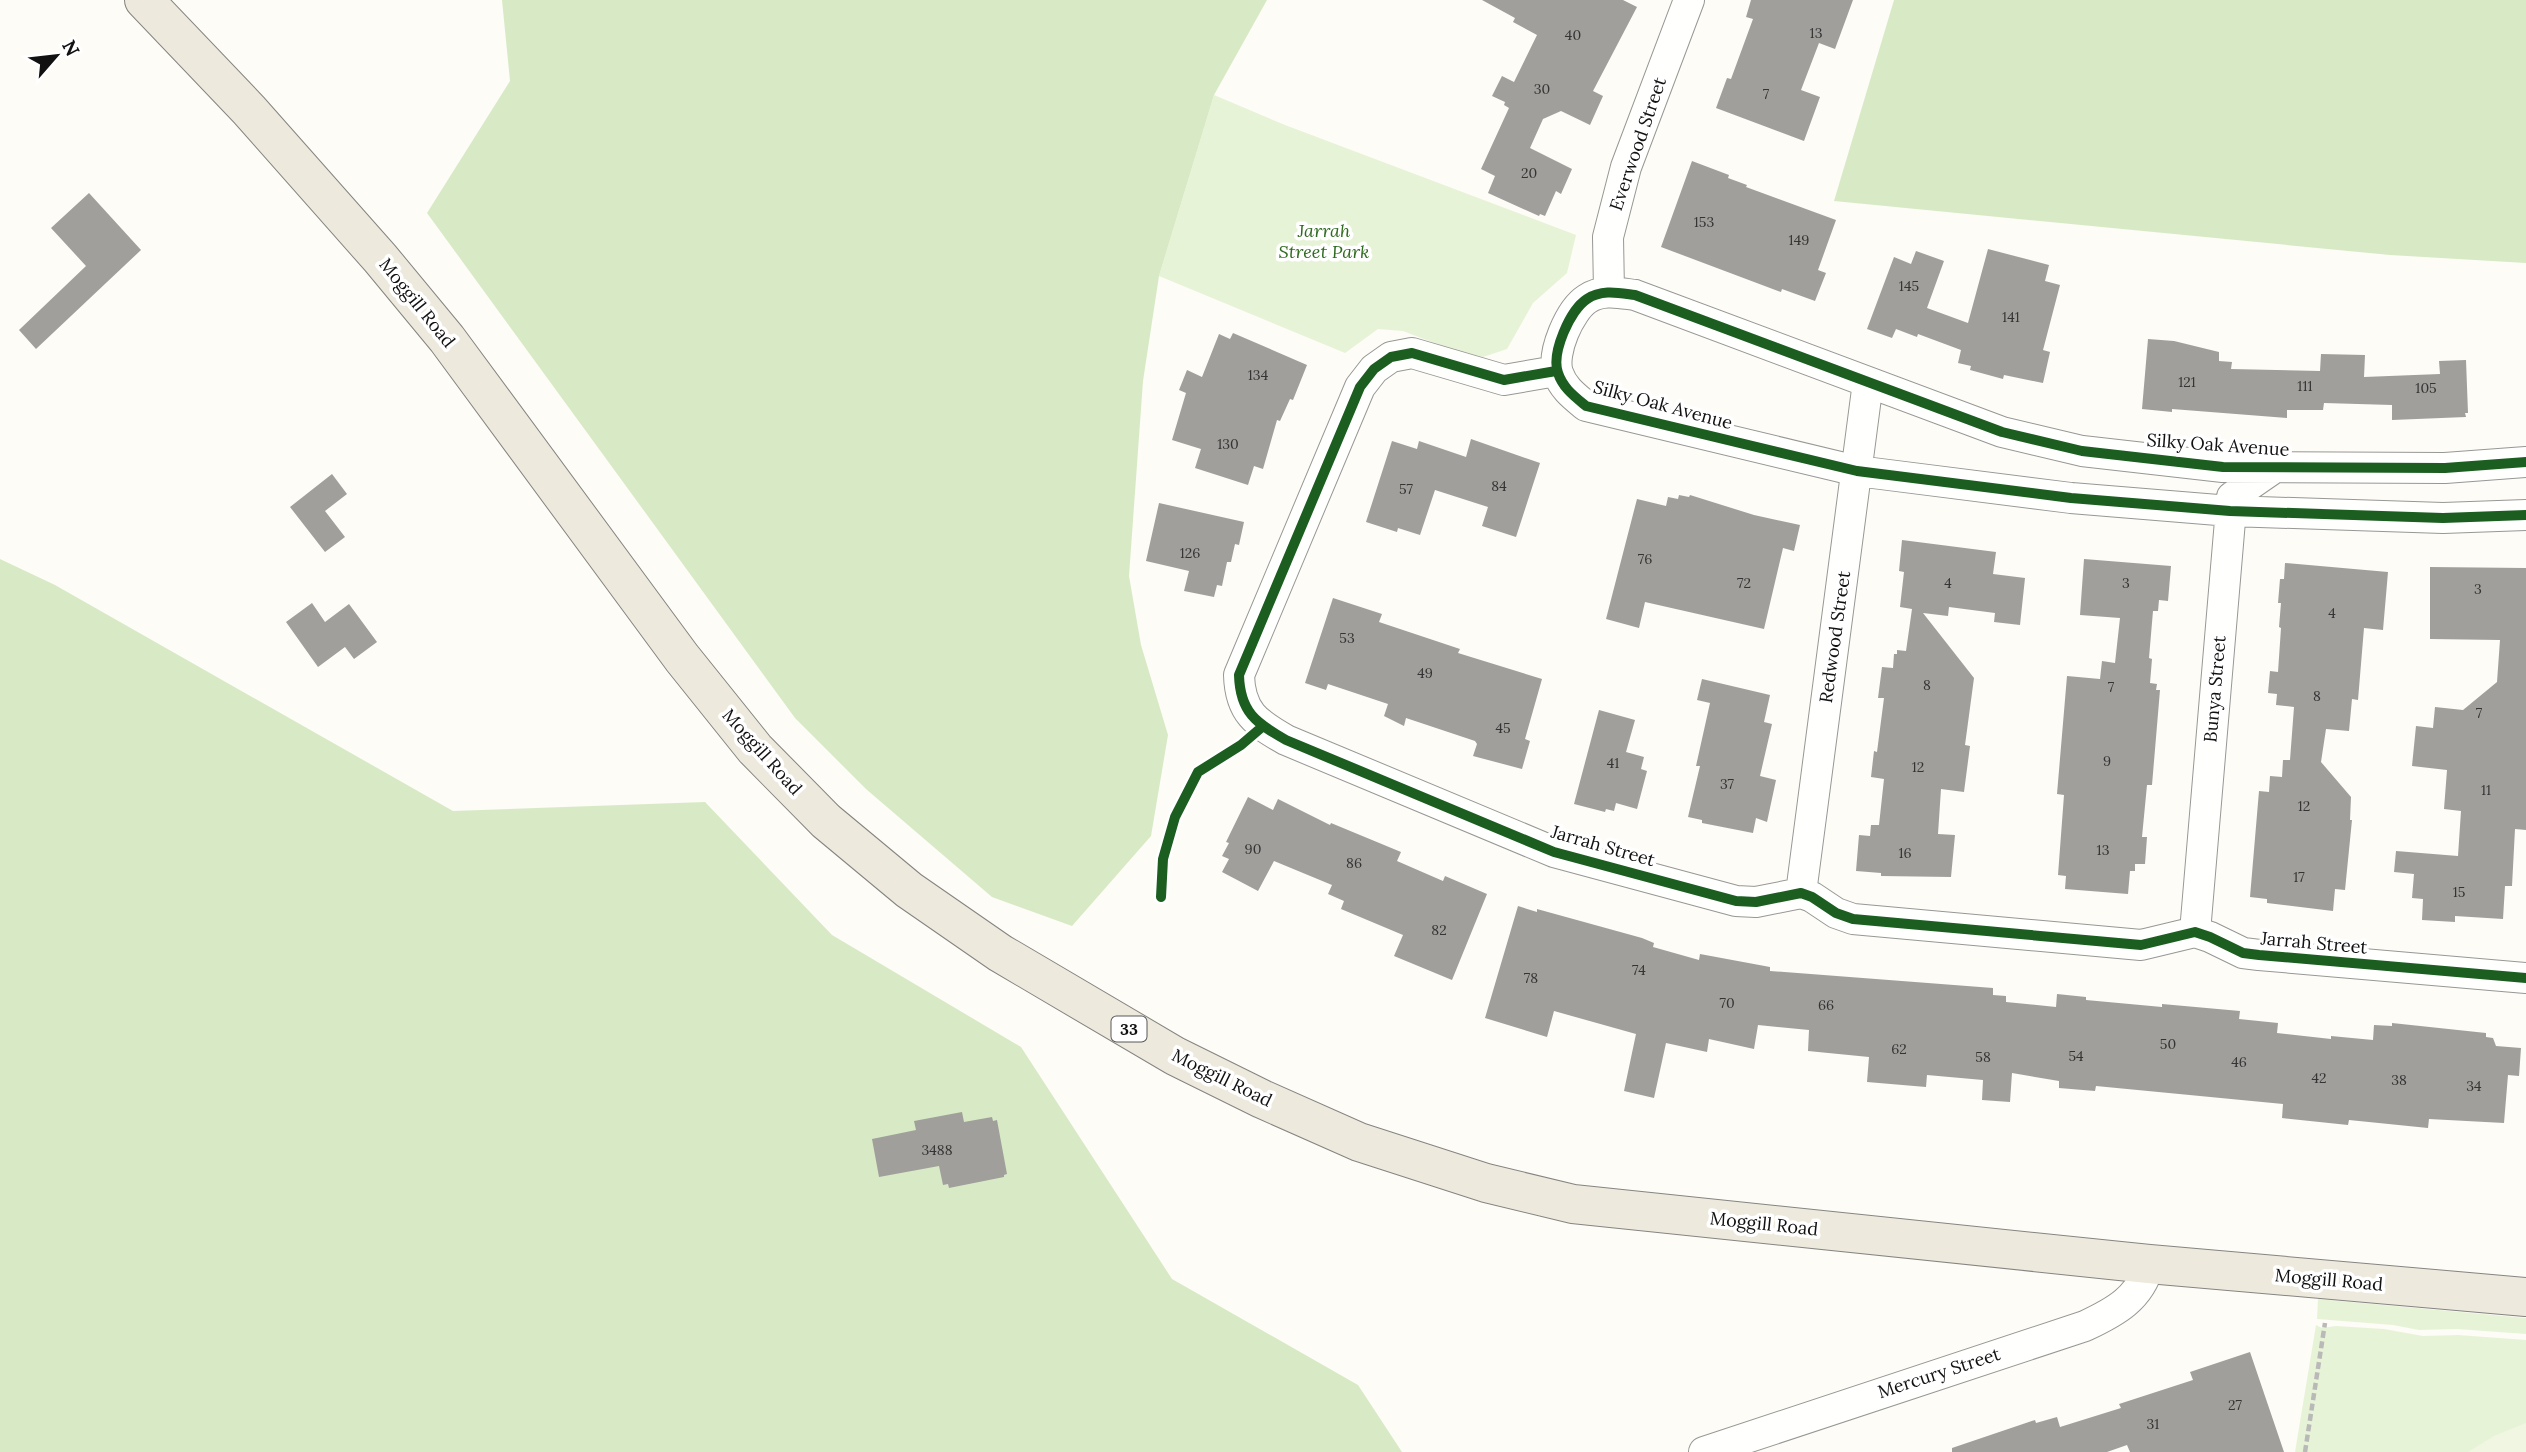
<svg xmlns="http://www.w3.org/2000/svg" width="2526" height="1452" viewBox="0 0 2526 1452" font-family="Lora,serif">
<style>
.green{fill:#e7f3d7}
.forest{fill:#d8eac5}
.pitch{fill:#f0f6e1}
.building{fill:#a19f9c}
.lines{fill:none;stroke-linecap:round;stroke-linejoin:round}
.street-casing{stroke:#979795;stroke-width:32}
.primary-casing{stroke:#858482;stroke-width:40}
.path{stroke:#b9b9b8;stroke-width:4.5;stroke-dasharray:7 3.5;stroke-linecap:butt}
.street{stroke:#fffffe;stroke-width:30}
.primary{stroke:#ede9dc;stroke-width:38}
.cycleway-casing{stroke:#fff;stroke-width:15}
.cycleway{stroke:#1b5e20;stroke-width:10}
.labels{text-anchor:middle;stroke-width:7;stroke-linejoin:round;paint-order:stroke}
.number-label{font-size:14px;fill:#353434}
.shield{fill:#fff;stroke:#585858;stroke-width:2}
.shield-label{font-size:16px;font-weight:bold;fill:#111}
.street-label{font-size:18px;fill:#111;stroke:#fff}
.park-label{font-size:18px;font-style:italic;fill:#2f6b1f;stroke:#fff}
</style>
<rect width="100%" height="100%" fill="#fdfcf7"/>
<path class="green" d="M 1214,95 L 1285,125 L 1576,235 L 1567,273 L 1533,303 L 1507,349 L 1483,357 L 1450,349 L 1403,331 L 1378,329 L 1345,353 L 1159,276 Z
M 2318,1299 L 2526,1318 L 2526,1334 L 2457,1329 L 2419,1330 L 2393,1325 L 2317,1319 Z
M 2316,1325 L 2322,1328 L 2336,1326 L 2384,1329 L 2423,1336 L 2458,1335 L 2526,1340 L 2526,1452 L 2295,1452 Z"/>
<path class="forest" d="M 502,0 L 1267,0 L 1214,95 L 1159,276 L 1143,381 L 1129,576 L 1141,645 L 1168,735 L 1151,836 L 1072,926 L 992,897 L 866,789 L 795,718 L 427,213 L 510,81 Z
M 1894,0 L 2526,0 L 2526,263 L 2390,255 L 1834,201 Z
M 0,559 L 55,585 L 453,811 L 705,802 L 832,935 L 1021,1047 L 1172,1279 L 1358,1385 L 1402,1452 L 0,1452 Z"/>
<path class="pitch" d="M 2526,1423 L 2526,1452 L 2468,1452 L 2494,1436 Z"/>
<path class="building" d="M 1482,0 L 1623,0 L 1637,7 L 1593,91 L 1603,96 L 1590,125 L 1561,111 L 1543,119 L 1530,148 L 1572,169 L 1561,194 L 1556,191 L 1545,216 L 1540,214 L 1539,216 L 1488,193 L 1495,176 L 1481,169 L 1509,108 L 1504,105 L 1505,102 L 1492,96 L 1502,76 L 1514,82 L 1537,35 L 1513,22 L 1515,18 Z
M 1751,0 L 1853,0 L 1835,49 L 1819,43 L 1801,90 L 1820,97 L 1804,141 L 1716,108 L 1727,78 L 1731,79 L 1753,19 L 1746,17 Z
M 1692,161 L 1729,175 L 1728,178 L 1747,185 L 1746,187 L 1836,220 L 1818,270 L 1826,273 L 1815,301 L 1782,289 L 1781,292 L 1661,247 Z
M 89,193 L 141,250 L 36,349 L 19,330 L 86,266 L 51,228 Z
M 1988,249 L 2049,265 L 2045,281 L 2060,285 L 2043,350 L 2050,352 L 2043,383 L 2004,375 L 2003,379 L 1970,370 L 1971,366 L 1958,363 L 1961,350 L 1918,334 L 1917,337 L 1896,329 L 1892,338 L 1867,329 L 1894,257 L 1911,264 L 1916,251 L 1944,261 L 1927,308 L 1968,323 Z
M 1233,333 L 1307,365 L 1293,400 L 1290,399 L 1280,421 L 1277,420 L 1263,469 L 1254,466 L 1248,485 L 1195,468 L 1201,449 L 1172,440 L 1186,393 L 1179,390 L 1187,370 L 1202,377 L 1219,334 L 1230,339 Z
M 2148,339 L 2174,341 L 2219,352 L 2219,361 L 2232,362 L 2231,369 L 2320,371 L 2321,354 L 2365,355 L 2364,377 L 2440,374 L 2439,361 L 2466,360 L 2468,413 L 2465,413 L 2466,417 L 2392,420 L 2392,405 L 2324,403 L 2323,410 L 2287,410 L 2287,418 L 2172,409 L 2172,412 L 2142,409 Z
M 1471,439 L 1540,463 L 1516,537 L 1482,526 L 1488,507 L 1435,490 L 1420,535 L 1398,528 L 1397,532 L 1366,522 L 1392,441 L 1417,449 L 1419,441 L 1466,457 Z
M 332,474 L 347,494 L 325,511 L 345,537 L 325,552 L 290,507 Z
M 1679,495 L 1689,497 L 1690,495 L 1754,515 L 1800,525 L 1794,551 L 1783,548 L 1764,629 L 1645,602 L 1639,628 L 1606,619 L 1637,499 L 1666,506 L 1668,497 L 1678,499 Z
M 1159,503 L 1244,522 L 1239,545 L 1235,544 L 1231,562 L 1227,562 L 1222,586 L 1217,585 L 1214,597 L 1184,591 L 1189,571 L 1146,561 Z
M 1902,540 L 1996,552 L 1993,574 L 2025,578 L 2020,625 L 1994,622 L 1995,613 L 1949,607 L 1948,616 L 1923,613 L 1974,678 L 1965,745 L 1970,746 L 1964,792 L 1941,789 L 1938,834 L 1955,835 L 1951,877 L 1881,876 L 1881,873 L 1856,871 L 1859,835 L 1870,836 L 1871,825 L 1879,825 L 1884,779 L 1871,777 L 1874,751 L 1877,752 L 1884,698 L 1878,698 L 1882,667 L 1893,668 L 1894,654 L 1897,654 L 1897,650 L 1906,651 L 1912,609 L 1900,607 L 1904,572 L 1899,571 Z
M 2084,559 L 2171,566 L 2168,601 L 2159,600 L 2158,611 L 2153,611 L 2149,658 L 2152,659 L 2150,683 L 2157,684 L 2156,690 L 2160,690 L 2152,785 L 2147,785 L 2142,837 L 2147,837 L 2145,864 L 2135,864 L 2135,871 L 2130,871 L 2128,894 L 2065,889 L 2066,876 L 2058,875 L 2064,795 L 2057,794 L 2067,676 L 2100,679 L 2102,661 L 2115,663 L 2120,618 L 2080,615 Z
M 2285,563 L 2388,572 L 2383,630 L 2364,628 L 2358,700 L 2352,699 L 2349,731 L 2326,729 L 2321,762 L 2351,797 L 2350,820 L 2352,820 L 2345,890 L 2335,889 L 2333,911 L 2267,903 L 2267,899 L 2250,897 L 2259,791 L 2269,792 L 2270,776 L 2282,777 L 2283,760 L 2290,760 L 2294,707 L 2276,705 L 2277,694 L 2268,693 L 2270,671 L 2278,672 L 2281,628 L 2279,627 L 2281,603 L 2278,603 L 2280,579 L 2284,579 Z
M 2430,567 L 2526,568 L 2526,830 L 2515,829 L 2512,886 L 2505,886 L 2503,919 L 2455,916 L 2455,922 L 2422,920 L 2423,899 L 2412,898 L 2414,874 L 2394,872 L 2396,851 L 2458,856 L 2461,811 L 2444,809 L 2447,770 L 2412,766 L 2416,726 L 2433,728 L 2435,707 L 2463,710 L 2497,682 L 2500,640 L 2430,639 Z
M 1333,598 L 1382,614 L 1379,622 L 1460,649 L 1458,653 L 1542,679 L 1525,739 L 1530,741 L 1522,769 L 1473,756 L 1477,744 L 1475,741 L 1406,718 L 1404,726 L 1384,716 L 1388,704 L 1328,684 L 1326,690 L 1305,683 Z
M 312,603 L 325,622 L 349,604 L 377,642 L 354,659 L 345,647 L 318,667 L 286,622 Z
M 1702,679 L 1770,695 L 1764,722 L 1772,724 L 1760,776 L 1776,780 L 1767,822 L 1756,818 L 1753,833 L 1702,823 L 1702,820 L 1688,817 L 1700,766 L 1696,766 L 1710,703 L 1697,700 Z
M 1599,710 L 1635,720 L 1626,752 L 1644,757 L 1641,769 L 1647,771 L 1637,809 L 1616,803 L 1614,811 L 1606,809 L 1605,812 L 1574,804 Z
M 1248,797 L 1273,810 L 1278,799 L 1330,825 L 1331,823 L 1401,852 L 1397,861 L 1443,881 L 1445,876 L 1487,894 L 1452,980 L 1394,956 L 1403,935 L 1341,909 L 1344,901 L 1328,894 L 1332,885 L 1274,861 L 1258,891 L 1222,872 L 1229,859 L 1222,856 L 1229,843 L 1226,842 Z
M 1518,906 L 1537,912 L 1537,909 L 1642,938 L 1654,943 L 1653,947 L 1699,960 L 1700,954 L 1770,967 L 1770,971 L 1993,988 L 1993,995 L 2006,996 L 2006,1002 L 2056,1007 L 2057,994 L 2086,997 L 2086,1000 L 2162,1007 L 2162,1004 L 2240,1011 L 2239,1019 L 2278,1023 L 2277,1033 L 2331,1039 L 2331,1036 L 2373,1040 L 2374,1025 L 2392,1026 L 2392,1023 L 2486,1033 L 2486,1037 L 2493,1038 L 2496,1046 L 2521,1048 L 2519,1076 L 2508,1075 L 2504,1123 L 2429,1119 L 2428,1128 L 2349,1120 L 2348,1125 L 2282,1118 L 2283,1104 L 2096,1086 L 2095,1091 L 2059,1088 L 2059,1081 L 2012,1073 L 2010,1102 L 1982,1100 L 1983,1080 L 1927,1075 L 1926,1087 L 1867,1082 L 1869,1057 L 1808,1051 L 1809,1030 L 1758,1025 L 1754,1049 L 1709,1039 L 1707,1052 L 1666,1043 L 1654,1098 L 1624,1091 L 1636,1034 L 1554,1011 L 1547,1037 L 1485,1018 Z
M 962,1112 L 964,1122 L 992,1117 L 993,1121 L 997,1120 L 1007,1174 L 1004,1175 L 1004,1177 L 949,1188 L 948,1184 L 943,1185 L 939,1166 L 879,1177 L 872,1139 L 916,1130 L 914,1121 Z
M 2250,1352 L 2284,1452 L 2130,1452 L 2127,1445 L 2107,1452 L 1952,1452 L 1952,1448 L 2035,1420 L 2036,1423 L 2057,1417 L 2060,1427 L 2121,1408 L 2119,1404 L 2193,1380 L 2190,1372 Z"/>
<g class="lines">
<g class="street-casing">
<path id="street" d="M 1609,291 L 1608,237 L 1626,167 L 1689,0
M 1556,371 L 1504,380 L 1412,353 L 1391,357 L 1374,369 L 1360,387 L 1239,675 C 1240,712 1256,723 1286,740 L 1554,852 L 1736,901 L 1756,902 L 1801,893 L 1812,897 L 1836,913 L 1853,919 L 2141,945 L 2195,932 L 2210,937 L 2243,953 L 2259,955 L 2526,978
M 2526,462 L 2445,468 L 2223,467 L 2082,451 L 2002,432 L 1635,295 C 1619,293 1602,289 1587,299 C 1570,310 1551,353 1558,373 C 1563,388 1574,396 1586,406 L 1857,471 L 2071,498 L 2230,511 L 2443,518 L 2526,515
M 1801,893 L 1868,382
M 2195,932 L 2232,497 L 2274,468
M 1704,1452 L 2085,1326 C 2115,1312 2141,1298 2149,1264"/>
</g>
<g class="primary-casing">
<path id="primary" d="M 144,0 L 249,110 L 380,258 L 447,339 L 682,658 L 755,749 L 826,821 L 909,890 L 1000,953 L 1175,1056 L 1262,1099 L 1359,1142 L 1486,1183 L 1573,1204 L 2149,1264 L 2526,1297"/>
</g>
<path class="path" d="M 2305,1452 L 2325,1323"/>
<use href="#street" class="street"/>
<use href="#primary" class="primary"/>
<g class="cycleway-casing">
<path id="cycleway" d="M 1556,371 L 1504,380 L 1412,353 L 1391,357 L 1374,369 L 1360,387 L 1239,675 C 1240,712 1256,723 1286,740 L 1554,852 L 1736,901 L 1756,902 L 1801,893 L 1812,897 L 1836,913 L 1853,919 L 2141,945 L 2195,932 L 2210,937 L 2243,953 L 2259,955 L 2526,978
M 2526,462 L 2445,468 L 2223,467 L 2082,451 L 2002,432 L 1635,295 C 1619,293 1602,289 1587,299 C 1570,310 1551,353 1558,373 C 1563,388 1574,396 1586,406 L 1857,471 L 2071,498 L 2230,511 L 2443,518 L 2526,515
M 1161,897 L 1163,859 L 1175,817 L 1198,772 L 1241,745 L 1262,727"/>
</g>
<use href="#cycleway" class="cycleway"/>
</g>
<g class="labels">
<g class="number-label">
<text x="1816" y="38">13</text>
<text x="1573" y="40">40</text>
<text x="1542" y="94">30</text>
<text x="1766" y="99">7</text>
<text x="1529" y="178">20</text>
<text x="1704" y="227">153</text>
<text x="1799" y="245">149</text>
<text x="1909" y="291">145</text>
<text x="2011" y="322">141</text>
<text x="1258" y="380">134</text>
<text x="2187" y="387">121</text>
<text x="2305" y="391">111</text>
<text x="2426" y="393">105</text>
<text x="1228" y="449">130</text>
<text x="1499" y="491">84</text>
<text x="1406" y="494">57</text>
<text x="1190" y="558">126</text>
<text x="1645" y="564">76</text>
<text x="1744" y="588">72</text>
<text x="1948" y="588">4</text>
<text x="2126" y="588">3</text>
<text x="2478" y="594">3</text>
<text x="2332" y="618">4</text>
<text x="1347" y="643">53</text>
<text x="1425" y="678">49</text>
<text x="1927" y="690">8</text>
<text x="2111" y="692">7</text>
<text x="2317" y="701">8</text>
<text x="2479" y="718">7</text>
<text x="1503" y="733">45</text>
<text x="2107" y="766">9</text>
<text x="1613" y="768">41</text>
<text x="1918" y="772">12</text>
<text x="1727" y="789">37</text>
<text x="2486" y="795">11</text>
<text x="2304" y="811">12</text>
<text x="1253" y="854">90</text>
<text x="2103" y="855">13</text>
<text x="1905" y="858">16</text>
<text x="1354" y="868">86</text>
<text x="2299" y="882">17</text>
<text x="2459" y="897">15</text>
<text x="1439" y="935">82</text>
<text x="1639" y="975">74</text>
<text x="1531" y="983">78</text>
<text x="1727" y="1008">70</text>
<text x="1826" y="1010">66</text>
<text x="2168" y="1049">50</text>
<text x="1899" y="1054">62</text>
<text x="2076" y="1061">54</text>
<text x="1983" y="1062">58</text>
<text x="2239" y="1067">46</text>
<text x="2319" y="1083">42</text>
<text x="2399" y="1085">38</text>
<text x="2474" y="1091">34</text>
<text x="937" y="1155">3488</text>
<text x="2235" y="1410">27</text>
<text x="2153" y="1429">31</text>
</g>
<rect class="shield" x="1111.5" y="1016.5" width="35" height="25" rx="5"/>
<g class="shield-label">
<text x="1129" y="1035">33</text>
</g>
<g class="street-label">
<text transform="translate(1638 144) rotate(-71)" y="6">Everwood Street</text>
<text transform="translate(417 303) rotate(51)" y="6">Moggill Road</text>
<text transform="translate(1663 405) rotate(15)" y="6">Silky Oak Avenue</text>
<text transform="translate(2218 445) rotate(4)" y="6">Silky Oak Avenue</text>
<text transform="translate(1835 637) rotate(-82)" y="6">Redwood Street</text>
<text transform="translate(2215 689) rotate(-85)" y="6">Bunya Street</text>
<text transform="translate(762 752) rotate(48)" y="6">Moggill Road</text>
<text transform="translate(1603 846) rotate(16)" y="6">Jarrah Street</text>
<text transform="translate(2314 943) rotate(5)" y="6">Jarrah Street</text>
<text transform="translate(1222 1078) rotate(26)" y="6">Moggill Road</text>
<text transform="translate(1764 1224) rotate(6)" y="6">Moggill Road</text>
<text transform="translate(2329 1280) rotate(5)" y="6">Moggill Road</text>
<text transform="translate(1939 1373) rotate(-18)" y="6">Mercury Street</text>
</g>
<g class="park-label">
<text x="1324" y="237">Jarrah<tspan x="1324" dy="21">Street Park</tspan></text>
</g>
</g>
<g transform="translate(56 56) rotate(62)" stroke="#ffffff" stroke-width="5" paint-order="stroke">
<path d="M0-5L12 26L0 18L-12 26Z" fill="#111111"/>
<text y="-10" font-size="19" font-weight="bold" text-anchor="middle" fill="#111111">N</text>
</g>
</svg>
